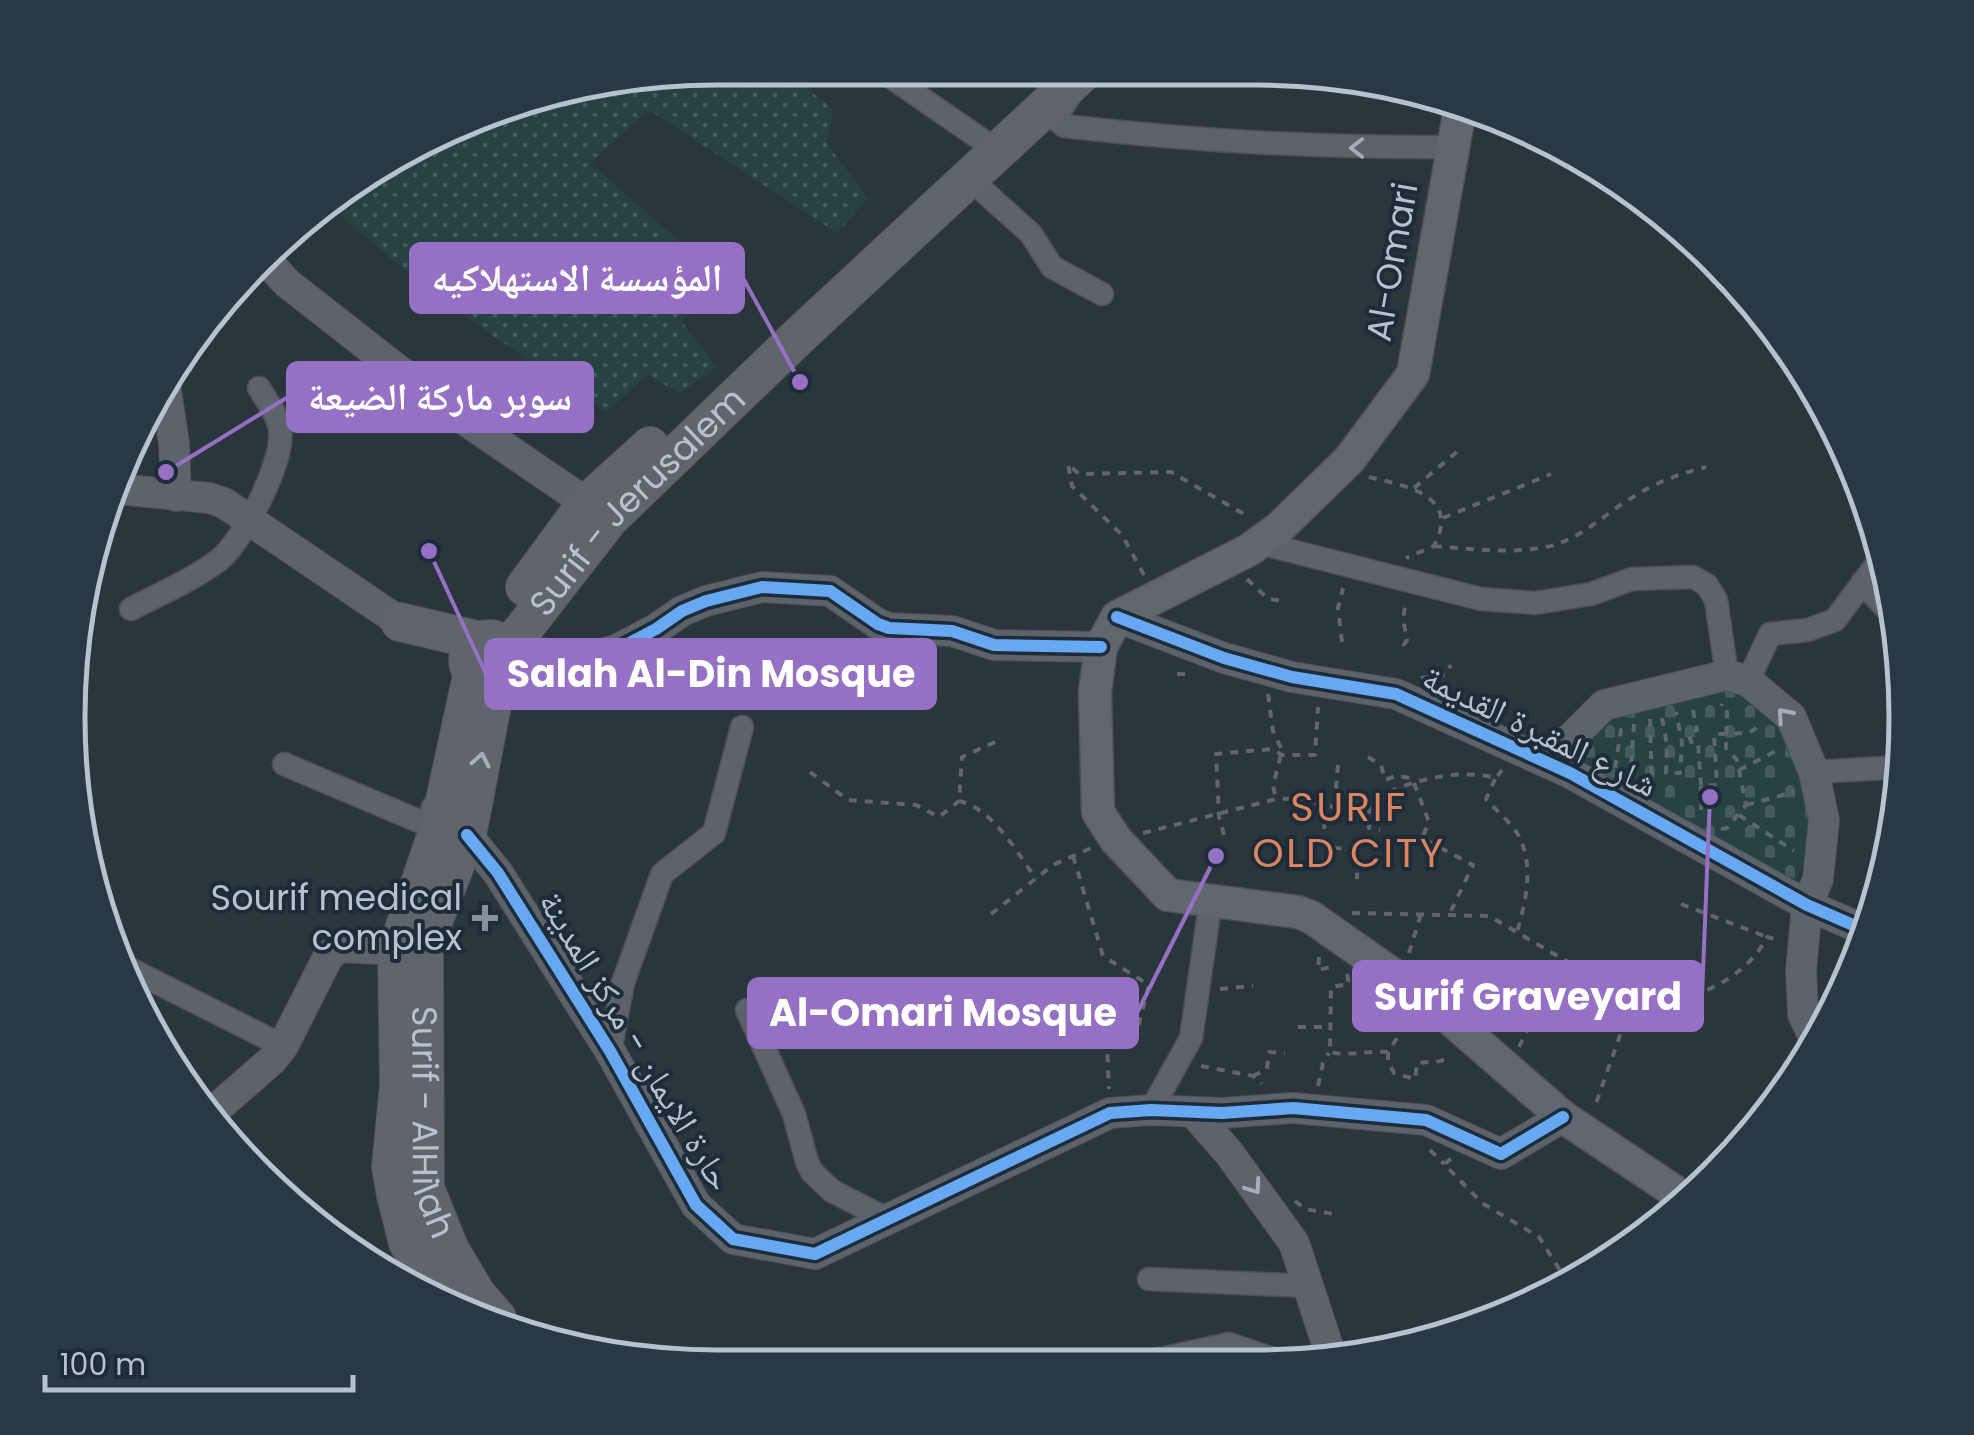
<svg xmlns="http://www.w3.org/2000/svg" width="1974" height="1435" viewBox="0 0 1974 1435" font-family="Poppins,'Noto Naskh Arabic',sans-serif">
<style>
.grass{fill:url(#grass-dots)}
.cemetery{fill:url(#cemetery-stones)}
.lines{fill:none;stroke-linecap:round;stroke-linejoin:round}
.minor-casing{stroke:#4a5156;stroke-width:25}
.tertiary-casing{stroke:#4a5156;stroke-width:32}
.secondary-casing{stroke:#4a5156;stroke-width:35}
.primary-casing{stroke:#495259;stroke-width:40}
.path{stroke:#5f676d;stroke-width:4;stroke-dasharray:8 8;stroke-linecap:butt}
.minor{stroke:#5c636a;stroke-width:22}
.tertiary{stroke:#5c636a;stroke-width:30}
.secondary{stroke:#60676e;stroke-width:32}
.primary{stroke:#5f656b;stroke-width:38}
.cycleway-casing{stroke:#1d2c38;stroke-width:19}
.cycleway{stroke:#66a8f1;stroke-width:12}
.oneway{stroke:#a4afb9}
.oneway2{stroke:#a5afb9}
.poi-dot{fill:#85919a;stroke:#1d2c38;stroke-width:4}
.labels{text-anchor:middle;stroke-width:8;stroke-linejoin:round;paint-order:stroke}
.street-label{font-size:35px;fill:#b6c2cd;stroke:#1d2c38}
.poi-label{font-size:35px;fill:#b6c2cd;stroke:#1d2c38;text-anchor:end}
.quarter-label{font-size:40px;letter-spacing:2.5px;fill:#dd8560;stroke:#1d2c38}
.rim{fill:none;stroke:#b6c2cd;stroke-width:5}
.leader{fill:none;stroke:#9670c5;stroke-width:4}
.callout-dot{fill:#9670c5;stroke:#1d2c38;stroke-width:4}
.callout{fill:#9670c5;stroke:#9670c5;stroke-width:4}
.callout-label{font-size:38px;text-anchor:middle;font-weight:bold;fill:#fff}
</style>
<defs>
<pattern id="grass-dots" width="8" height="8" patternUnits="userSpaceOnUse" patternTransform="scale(2.5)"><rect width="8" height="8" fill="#274242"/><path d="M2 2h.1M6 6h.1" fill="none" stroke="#445c5c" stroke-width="1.8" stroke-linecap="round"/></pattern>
<pattern id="cemetery-stones" width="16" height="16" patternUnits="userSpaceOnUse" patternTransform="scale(2.5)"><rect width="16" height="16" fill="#274242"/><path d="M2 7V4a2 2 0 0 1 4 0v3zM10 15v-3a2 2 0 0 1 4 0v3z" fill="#445c5c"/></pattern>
</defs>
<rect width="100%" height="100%" fill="#2b353c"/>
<path class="grass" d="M 718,68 L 785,69 L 833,110 L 827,144 L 868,198 L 837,233 L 649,110 L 590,163 L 734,289 L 681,321 L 717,367 L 680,393 L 647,375 L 606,412 C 509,348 412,282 327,203 L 357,177 L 549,90 Z"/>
<path class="cemetery" d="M 1737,684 L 1787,722 L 1818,824 L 1797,880 L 1549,770 L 1606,711 Z"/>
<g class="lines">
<g class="minor-casing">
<path id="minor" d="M 882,71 L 982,140
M 1069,97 L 1058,114 L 1058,121 L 1064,126 C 1194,141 1323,148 1454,147
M 970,179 L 1031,234 L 1052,267 L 1102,294
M 1260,543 L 1481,599 L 1535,603 L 1591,594 L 1632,579 L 1693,577 L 1707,585 L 1716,600 L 1727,675
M 1862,583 L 1885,607
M 131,609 C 159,594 193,580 219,560 C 243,541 285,461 280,429 C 278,415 266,400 259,388
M 1748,681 L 1770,634 L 1808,630 L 1835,620 L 1879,561
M 284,764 L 428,825 L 433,807
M 1814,772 L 1903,767
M 116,962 L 283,1046
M 747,1010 L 794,1114 L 807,1162 L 812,1172 L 832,1191 L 887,1219
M 610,1051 L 623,983 L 662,874 L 714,833 L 742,727
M 1151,1110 L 1191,1038 L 1211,899
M 1149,1279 L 1308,1286
M 1142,1363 L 1229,1344 L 1282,1362"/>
</g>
<g class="tertiary-casing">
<path id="tertiary" d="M 264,258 L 287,283 L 443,405 L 604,515
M 165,385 L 174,443 L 176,496
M 117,489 L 209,498 L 224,503 L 400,622
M 1117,617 L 1224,658 L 1292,677 L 1396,694 L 1570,773 L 1807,905 L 1860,928
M 509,667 L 548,670 L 618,649 L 656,629 L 682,611 L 706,601 L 762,587 L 830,591 L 878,624 L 889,628 L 952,631 L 994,645 L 1101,647
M 1547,762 L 1604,705 L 1727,675 L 1748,681 L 1791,717 L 1814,772 L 1824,820 L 1818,879 L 1807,905 L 1801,971 L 1803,1014 L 1814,1038
M 467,835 L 498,873 L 610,1051 L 696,1205 L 733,1239 L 815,1254 L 1110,1113 L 1151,1110 L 1222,1113 L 1293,1108 L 1426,1120 L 1501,1154 L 1563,1117
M 1193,1112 L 1229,1153 L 1294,1243 L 1333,1362
M 209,1115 L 272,1060 L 283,1046 L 328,957 L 339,947 L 397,950"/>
</g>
<g class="secondary-casing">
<path id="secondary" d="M 1460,109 L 1413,374 L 1349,460 L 1279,528 L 1249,550 L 1117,617 L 1101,647 L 1095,692 L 1098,812 L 1116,840 L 1168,895 L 1298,912 L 1311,917 L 1425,997 L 1563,1117 L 1689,1201"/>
</g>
<g class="primary-casing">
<g id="primary">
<path d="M 525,587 L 586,504 L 650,446"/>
<path d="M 400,622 L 481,641"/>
<circle cx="489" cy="660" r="21"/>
<path id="s1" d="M 507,650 L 609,519 L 800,335 L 1081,74"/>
<path id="s2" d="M 497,679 L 467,835 L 424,945 L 425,1188 L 450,1250 L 477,1295 L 497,1318"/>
<path d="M 454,1307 L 408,1243 L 396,1195 L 391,1166 L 399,1086 L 397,950 L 439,828 L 470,685"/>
</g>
</g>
<path class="path" d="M 1369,477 C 1406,486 1461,495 1434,546 L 1406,558
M 1414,488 L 1458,451
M 1443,518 L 1551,474
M 1434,546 C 1470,549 1510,554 1545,547 C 1580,541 1604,514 1633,497 C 1657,482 1679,474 1706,467
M 1144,575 L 1122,535 L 1072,486 L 1068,464 L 1079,474 L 1171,472 L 1242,513 L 1247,520
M 1247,579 L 1268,599 L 1286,601
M 1342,642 L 1338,608 L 1343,588
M 1403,646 L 1407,640 L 1403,619 L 1406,601
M 1177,674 L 1193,674
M 1421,678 L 1445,675 L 1451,665
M 1268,694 L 1273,731 L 1282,750 L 1273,786 L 1276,799
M 1693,710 L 1697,730 L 1689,734 L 1691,742 L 1698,742 L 1701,786 L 1717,785 L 1714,734 L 1748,733 L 1760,726
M 1662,718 L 1667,745 L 1666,773 L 1680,773 L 1682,742 L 1676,712
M 1650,719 L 1652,789
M 995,742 L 962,757 L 959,801 C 992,808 1017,852 1036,879
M 1368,757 L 1381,765 L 1385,780 L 1395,776 L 1412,778 L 1429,822 L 1422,838 L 1473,865 L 1449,915
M 1338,765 L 1336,787 L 1354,796 L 1356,806
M 1615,768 L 1621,730 L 1627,726
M 1739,770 L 1780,749
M 810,772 L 848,800 L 916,805 L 939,817 L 959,801
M 1495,779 L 1486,799 C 1497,812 1517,827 1522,843 C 1533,871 1525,905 1517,932
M 1630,780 L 1634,724
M 1701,786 L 1701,816
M 1325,805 L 1324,842 L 1336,848 L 1358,849 L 1357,879
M 1746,805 L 1794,792
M 1369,806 L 1369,828 L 1380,830
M 1739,815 L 1794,851
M 1721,829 L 1727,828 L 1746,805 L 1737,760 L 1726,748 L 1727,712 L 1721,709 L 1722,704
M 1143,833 L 1276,799 C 1305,796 1339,815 1369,806 C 1376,803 1382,796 1389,792 C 1420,778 1463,769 1496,778 L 1502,770
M 1224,835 L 1219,816 L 1216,754 L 1272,749 L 1282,755 L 1315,755 L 1318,707
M 1073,856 L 1103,956 L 1149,985 L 1134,1043 L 1107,1044 L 1109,1089
M 1681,904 L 1767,937
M 1352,913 L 1489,916 L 1628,997 L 1623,1027 L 1594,1109
M 991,914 L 1053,865 L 1091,848
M 1409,953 L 1421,914
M 1319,957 L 1318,970 L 1336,966
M 1347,974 L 1349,984 L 1331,987 L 1330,1052 C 1350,1057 1367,1050 1388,1052 L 1410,1018
M 1220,989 L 1253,986
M 1629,997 C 1679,1011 1744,983 1767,937 L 1779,940
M 1298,1027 L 1329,1027
M 1519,1047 L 1531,1022
M 1388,1052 L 1388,1062 L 1394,1073 L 1415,1079 L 1417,1063 L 1441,1061 L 1450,1055
M 1201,1066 L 1253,1076 L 1262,1084
M 1253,1076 L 1267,1069 L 1269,1052 L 1285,1053
M 1318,1086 L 1323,1063 L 1329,1053
M 1755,1105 L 1763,1104
M 1430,1150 L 1444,1164
M 1451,1159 L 1444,1164 L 1482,1203 L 1539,1237 L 1566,1280
M 1295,1201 L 1305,1209 L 1334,1214"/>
<use href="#minor" class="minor"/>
<use href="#tertiary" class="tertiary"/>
<use href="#secondary" class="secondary"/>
<use href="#primary" class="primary"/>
<g class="cycleway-casing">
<path id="cycleway" d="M 1117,617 L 1224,658 L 1292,677 L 1396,694 L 1570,773 L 1807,905 L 1860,928
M 509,667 L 548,670 L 618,649 L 656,629 L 682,611 L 706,601 L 762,587 L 830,591 L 878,624 L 889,628 L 952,631 L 994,645 L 1101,647
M 467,835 L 498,873 L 610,1051 L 696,1205 L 733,1239 L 815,1254 L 1110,1113 L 1151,1110 L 1222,1113 L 1293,1108 L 1426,1120 L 1501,1154 L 1563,1117"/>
</g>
<use href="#cycleway" class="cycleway"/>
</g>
<defs><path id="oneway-chevron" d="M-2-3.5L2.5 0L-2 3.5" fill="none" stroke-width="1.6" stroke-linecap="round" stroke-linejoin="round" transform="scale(2.5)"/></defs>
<g class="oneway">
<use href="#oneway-chevron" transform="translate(1357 148) rotate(180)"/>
<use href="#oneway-chevron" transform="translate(1784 715) rotate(-131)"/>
<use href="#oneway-chevron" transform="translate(1254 1187) rotate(55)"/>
</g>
<use class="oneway2" href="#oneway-chevron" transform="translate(481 760) rotate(-79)"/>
<path class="poi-dot" d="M480 903h10v10h10v10h-10v10h-10v-10h-10v-10h10z"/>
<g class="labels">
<g class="street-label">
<text transform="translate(1392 262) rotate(-80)" y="12">Al-Omari</text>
<text dy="12" stroke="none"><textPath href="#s1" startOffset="198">Surif - Jerusalem</textPath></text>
<text transform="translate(1540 731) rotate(26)" y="12">شارع المقبرة القديمة</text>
<text transform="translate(636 1041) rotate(59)" y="12">حارة الايمان - مركز المدينة</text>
<text dy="12" stroke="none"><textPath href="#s2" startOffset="455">Surif - AlHilah</textPath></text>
</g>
<g class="poi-label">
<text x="462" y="910">Sourif medical<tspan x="462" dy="40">complex</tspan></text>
</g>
<g class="quarter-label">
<text x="1349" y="821">SURIF<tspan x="1349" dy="46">OLD CITY</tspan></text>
</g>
</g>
<path d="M0 0H1974V1435H0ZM717 85H1257A632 632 0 0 1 1889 717V718A632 632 0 0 1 1257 1350H717A632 632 0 0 1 85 718V717A632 632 0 0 1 717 85Z" fill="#293844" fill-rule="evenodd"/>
<path class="rim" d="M717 85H1257A632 632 0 0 1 1889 717V718A632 632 0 0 1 1257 1350H717A632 632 0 0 1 85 718V717A632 632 0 0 1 717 85Z"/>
<path class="leader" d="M800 382L743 278M166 472L288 397M429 551L486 674M1710 797L1702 996M1216 856L1137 1013"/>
<g class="callout-dot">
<circle cx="800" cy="382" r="10"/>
<circle cx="166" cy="472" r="10"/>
<circle cx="429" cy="551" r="10"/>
<circle cx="1710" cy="797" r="10"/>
<circle cx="1216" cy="856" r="10"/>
</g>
<g class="callout">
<rect x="411" y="244" width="332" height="68" rx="10"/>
<rect x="288" y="363" width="304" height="68" rx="10"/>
<rect x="486" y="640" width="449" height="68" rx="10"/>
<rect x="1354" y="962" width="348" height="68" rx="10"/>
<rect x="749" y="979" width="388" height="68" rx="10"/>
</g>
<g class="callout-label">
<text x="577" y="291">المؤسسة الاستهلاكيه</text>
<text x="440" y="410">سوبر ماركة الضيعة</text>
<text x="711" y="687">Salah Al-Din Mosque</text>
<text x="1528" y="1010">Surif Graveyard</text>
<text x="943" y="1026">Al-Omari Mosque</text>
</g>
<path d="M45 1375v15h308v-15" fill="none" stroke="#b6c2cd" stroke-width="5"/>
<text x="60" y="1375" font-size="30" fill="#b6c2cd" stroke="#1d2c38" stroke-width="8" paint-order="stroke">100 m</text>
</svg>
